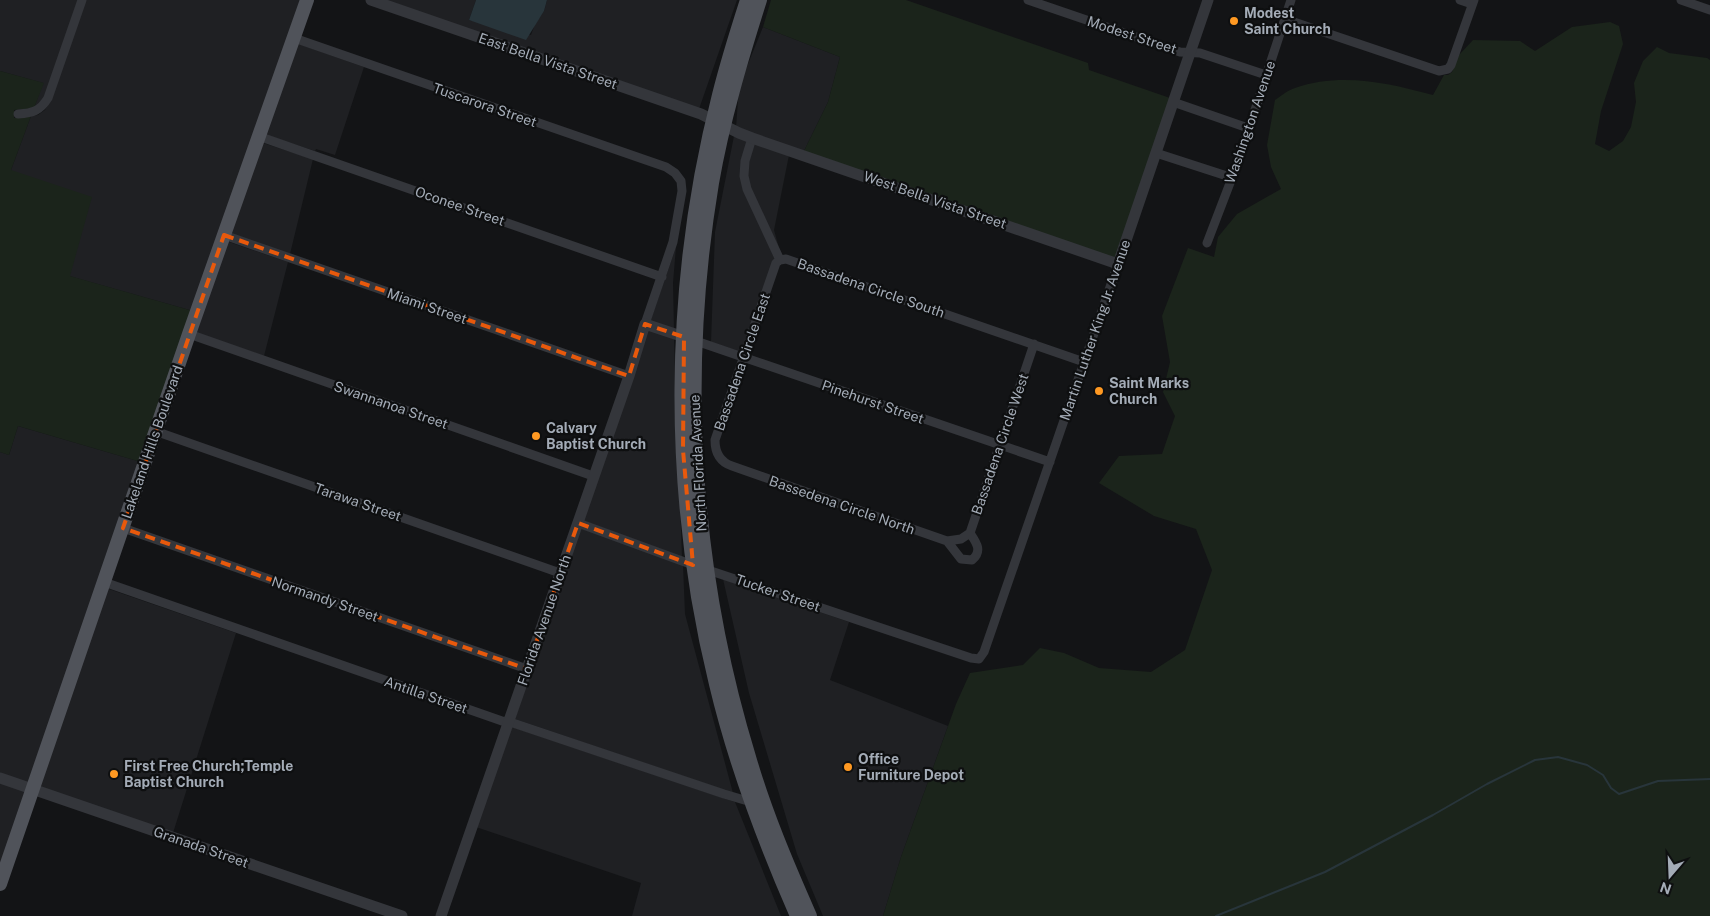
<svg xmlns="http://www.w3.org/2000/svg" width="1710" height="916" viewBox="0 0 1710 916" font-family="'Public Sans',sans-serif">
<style>
.built{fill:#1f2023}
.green{fill:#1b241b}
.water{fill:#28353b}
.lines{fill:none;stroke-linecap:round;stroke-linejoin:round}
.stream{stroke:#28353b;stroke-width:2}
.minor{stroke:#34363b;stroke-width:9}
.tertiary{stroke:#34363b;stroke-width:11}
.primary{stroke:#50535a;stroke-width:14}
.marked{fill:none;stroke:#e8590c;stroke-width:4;stroke-dasharray:10 6;stroke-linejoin:round}
.poi-dot{fill:#f92;stroke:#0e0f10;stroke-width:2}
.labels{text-anchor:middle;stroke-width:4.5;stroke-linejoin:round;paint-order:stroke}
.poi-label{font-size:14px;font-weight:bold;fill:#a4acb7;stroke:#0e0f10;text-anchor:start}
.street-label{font-size:14px;fill:#a4acb7;stroke:#0e0f10}
</style>
<rect width="100%" height="100%" fill="#131416"/>
<path class="built" d="M 0,0 L 78,0 L 45,96 L 40,104 L 34,108 L 43,83 L 0,71 Z
M 86,0 L 303,0 L 193,311 L 69,276 L 11,170 L 31,116 L 38,115 L 45,110 L 51,99 Z
M 383,0 L 476,0 L 469,20 L 531,35 L 535,24 L 544,11 L 547,0 L 737,0 L 699,109 Z
M 763,27 L 840,57 L 828,102 L 804,151 L 736,128 L 739,86 Z
M 296,43 L 364,67 L 335,155 L 316,149 L 315,151 L 263,134 Z
M 734,136 L 747,141 L 740,176 L 775,259 L 742,352 L 711,342 L 715,232 Z
M 260,142 L 313,159 L 290,254 L 229,233 Z
M 754,143 L 789,155 L 774,230 L 779,248 L 750,187 L 748,176 L 749,161 Z
M 226,241 L 288,262 L 264,356 L 194,332 Z
M 676,247 L 673,283 L 674,330 L 650,322 Z
M 647,329 L 674,339 L 682,557 L 582,520 Z
M 18,426 L 141,462 L 31,784 L 0,774 L 0,452 L 9,455 Z
M 580,528 L 683,565 L 685,614 L 733,793 L 515,719 Z
M 723,579 L 849,622 L 830,680 L 948,726 L 901,857 L 883,916 L 823,916 L 797,854 L 749,693 Z
M 106,588 L 236,633 L 173,833 L 38,787 Z
M 512,727 L 735,802 L 781,916 L 632,916 L 641,883 L 476,827 Z
M 0,783 L 28,792 L 0,873 Z"/>
<path class="green" d="M 771,0 L 906,0 L 1088,63 L 1089,70 L 1170,98 L 1116,259 L 804,151 L 828,102 L 840,57 L 763,27 Z
M 1610,22 L 1619,26 L 1623,44 L 1601,111 L 1595,144 L 1609,151 L 1623,141 L 1631,127 L 1636,102 L 1634,83 L 1643,61 L 1657,47 L 1669,53 L 1707,58 L 1710,60 L 1710,916 L 883,916 L 901,857 L 956,704 L 970,673 L 1023,665 L 1040,648 L 1064,653 L 1099,668 L 1151,672 L 1185,650 L 1212,570 L 1196,529 L 1154,516 L 1099,483 L 1119,456 L 1162,454 L 1175,416 L 1163,392 L 1170,362 L 1162,316 L 1188,248 L 1214,257 L 1218,237 L 1237,214 L 1281,189 L 1271,167 L 1267,145 L 1275,100 C 1281,96 1288,90 1295,88 C 1341,72 1388,83 1433,95 L 1444,75 L 1448,75 L 1452,72 L 1459,55 L 1473,40 L 1520,41 L 1535,51 L 1572,27 Z
M 0,71 L 44,83 L 34,108 L 14,110 L 14,118 L 31,116 L 11,170 L 92,197 L 70,276 L 193,311 L 141,462 L 18,426 L 9,455 L 0,452 Z"/>
<path class="water" d="M 476,0 L 547,0 L 544,11 L 526,40 L 469,20 Z"/>
<g class="lines">
<path class="stream" d="M 1216,916 L 1325,872 L 1433,815 L 1487,784 L 1535,760 L 1558,757 L 1587,765 L 1603,775 L 1611,788 L 1619,794 L 1658,781 L 1710,779"/>
<path class="minor" d="M 1028,0 L 1180,52 L 1200,53 L 1266,75
M 1460,0 L 1472,4
M 1681,0 L 1710,10
M 1285,19 L 1439,71 L 1448,69 L 1451,65 L 1474,0
M 294,38 L 666,167 L 675,173 L 681,181 L 682,191 L 673,242 L 645,324
M 1173,102 L 1248,128
M 18,114 C 33,113 40,111 48,98 L 82,0
M 258,136 L 662,277
M 752,138 L 745,161 L 744,176 L 747,189 L 780,260
M 1156,153 L 1230,177
M 224,235 L 629,376
M 1207,243 L 1230,183 L 1230,177 L 1235,171 L 1291,0
M 780,260 L 776,263 L 715,440 C 715,453 720,462 732,466 L 947,541 L 961,539 L 970,533 L 1034,344
M 780,260 L 786,259 L 1084,362
M 189,334 L 593,476
M 696,341 L 1050,462
M 155,431 L 560,573
M 578,523 L 693,565 L 971,658 L 979,659 L 984,652 L 1118,264
M 123,528 L 527,669
M 947,541 L 961,559 L 972,560 C 983,551 976,542 970,533
M 104,582 L 502,721 L 510,722 L 724,794 L 751,802"/>
<path class="tertiary" d="M 371,0 L 701,114 L 739,133 L 752,138 L 1118,264 L 1208,0
M 0,778 L 402,916
M 441,916 L 629,376 L 645,324 L 684,337"/>
<path class="primary" d="M 747,0 C 737,31 727,63 719,95 C 670,286 669,493 716,684 C 735,764 764,841 797,916
M 760,0 C 741,60 723,120 712,183 C 680,375 692,571 749,757 C 765,812 787,864 810,916
M 0,884 L 189,334 L 307,0"/>
</g>
<path class="marked" d="M 224,235 L 629,376 L 645,324 L 684,337 L 683,450 L 693,565 L 578,523 L 527,669 L 123,528 Z"/>
<g class="poi-dot">
<circle cx="1234" cy="21" r="5"/>
<circle cx="1099" cy="391" r="5"/>
<circle cx="536" cy="436" r="5"/>
<circle cx="848" cy="767" r="5"/>
<circle cx="114" cy="774" r="5"/>
</g>
<g class="labels">
<g class="poi-label">
<text x="1244" y="18">Modest<tspan x="1244" dy="16">Saint Church</tspan></text>
<text x="1109" y="388">Saint Marks<tspan x="1109" dy="16">Church</tspan></text>
<text x="546" y="433">Calvary<tspan x="546" dy="16">Baptist Church</tspan></text>
<text x="858" y="764">Office<tspan x="858" dy="16">Furniture Depot</tspan></text>
<text x="124" y="771">First Free Church;Temple<tspan x="124" dy="16">Baptist Church</tspan></text>
</g>
<g class="street-label">
<text transform="translate(1132 35) rotate(18)" y="5">Modest Street</text>
<text transform="translate(548 61) rotate(19)" y="5">East Bella Vista Street</text>
<text transform="translate(485 105) rotate(19)" y="5">Tuscarora Street</text>
<text transform="translate(1250 122) rotate(-71)" y="5">Washington Avenue</text>
<text transform="translate(935 200) rotate(19)" y="5">West Bella Vista Street</text>
<text transform="translate(460 206) rotate(19)" y="5">Oconee Street</text>
<text transform="translate(871 288) rotate(19)" y="5">Bassadena Circle South</text>
<text transform="translate(427 306) rotate(19)" y="5">Miami Street</text>
<text transform="translate(1095 330) rotate(-71)" y="5">Martin Luther King Jr. Avenue</text>
<text transform="translate(742 362) rotate(-71)" y="5">Bassadena Circle East</text>
<text transform="translate(873 402) rotate(19)" y="5">Pinehurst Street</text>
<text transform="translate(391 405) rotate(19)" y="5">Swannanoa Street</text>
<text transform="translate(152 442) rotate(-71)" y="5">Lakeland Hills Boulevard</text>
<text transform="translate(1000 444) rotate(-71)" y="5">Bassadena Circle West</text>
<text transform="translate(698 463) rotate(-93)" y="5">North Florida Avenue</text>
<text transform="translate(358 502) rotate(19)" y="5">Tarawa Street</text>
<text transform="translate(842 505) rotate(19)" y="5">Bassedena Circle North</text>
<text transform="translate(778 593) rotate(19)" y="5">Tucker Street</text>
<text transform="translate(325 599) rotate(19)" y="5">Normandy Street</text>
<text transform="translate(544 620) rotate(-71)" y="5">Florida Avenue North</text>
<text transform="translate(426 695) rotate(19)" y="5">Antilla Street</text>
<text transform="translate(201 847) rotate(19)" y="5">Granada Street</text>
</g>
</g>
<g transform="translate(1670 876) rotate(199)" stroke="#0e0f10" stroke-width="4" paint-order="stroke">
<path d="M0-4L9 19L0 12L-9 19Z" fill="#a4acb7"/>
<text y="-8" font-size="14" font-weight="bold" text-anchor="middle" fill="#a4acb7">N</text>
</g>
</svg>
